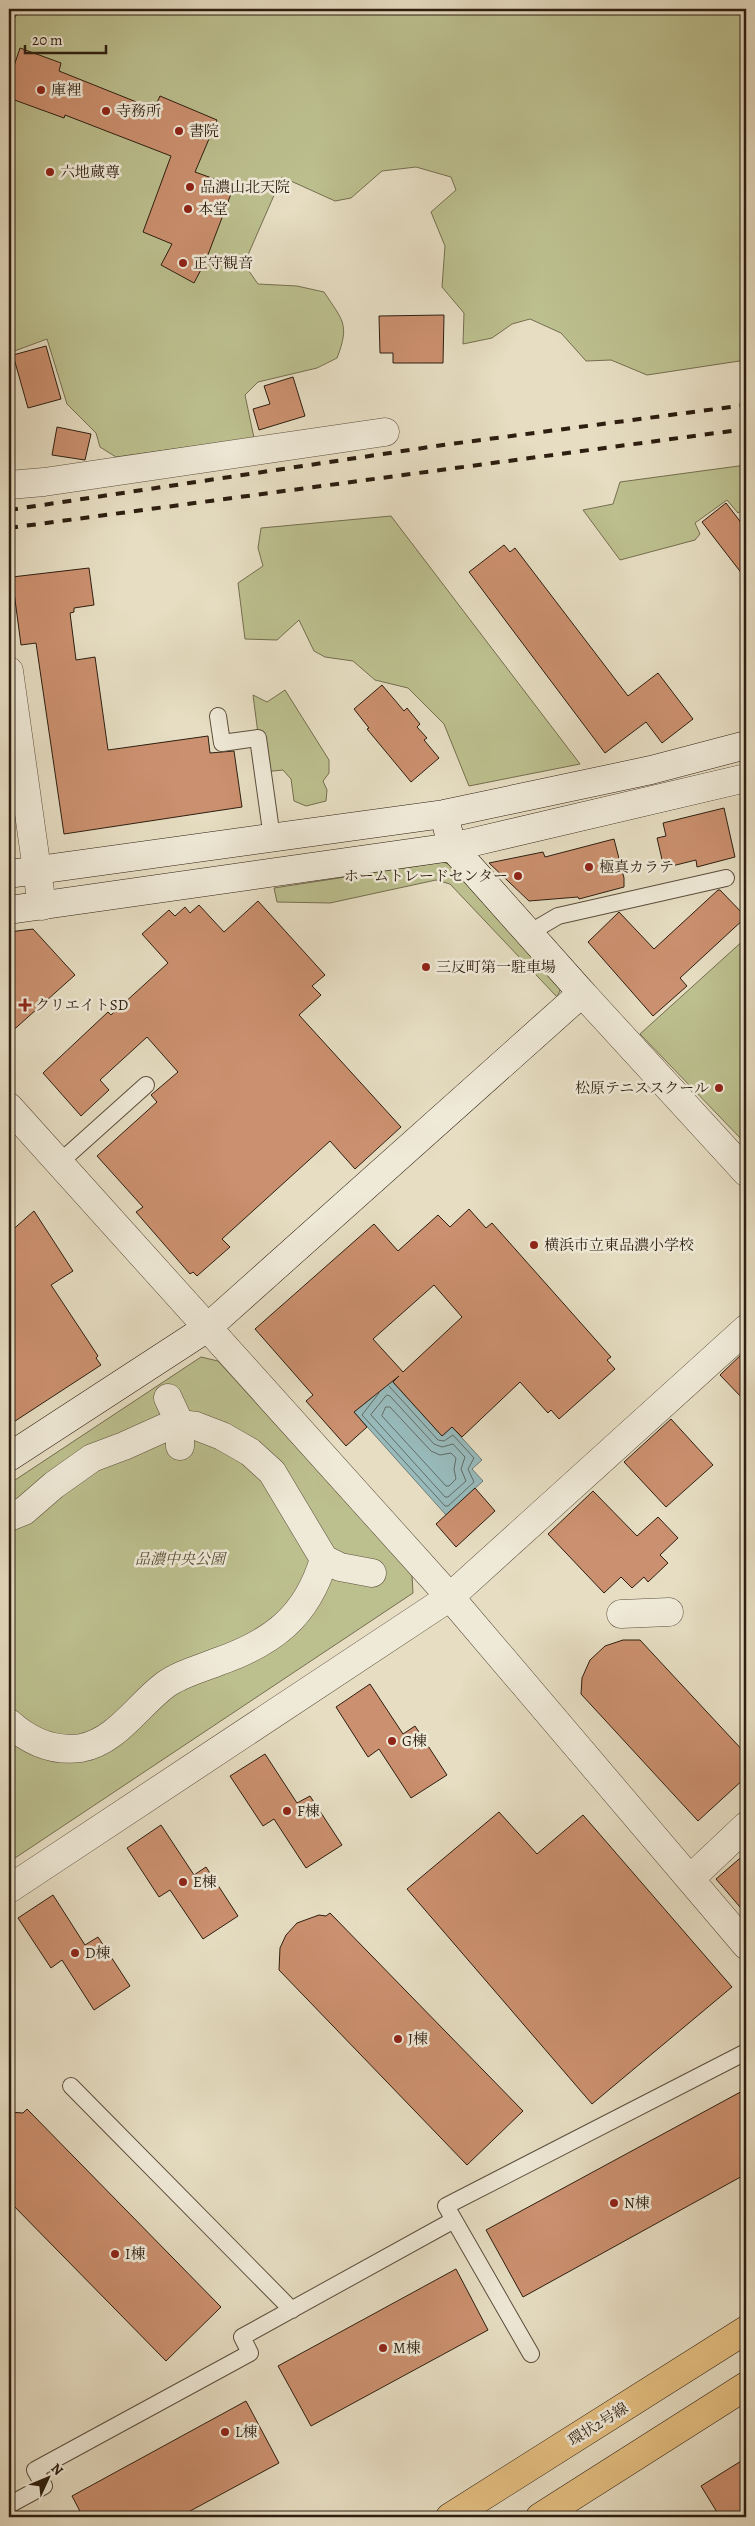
<svg xmlns="http://www.w3.org/2000/svg" width="755" height="2526" viewBox="0 0 755 2526" font-family="Alegreya,'Noto Serif JP',serif">
<style>
.green{fill:#bcbf8e;stroke:#746e4f}
.water{fill:#98babb;stroke:#6d7c77}
.lines{fill:none;stroke-linecap:round;stroke-linejoin:round}
.shore{stroke:#626c66;stroke-width:1}
.building{fill:#cb906f;stroke:#2d1e10;fill-rule:evenodd}
.lane-casing{stroke:#5b4e3c;stroke-width:18}
.street-casing{stroke:#5b4e3c;stroke-width:29}
.secondary-casing{stroke:#2d1e10;stroke-width:29}
.primary-casing{stroke:#2d1e10;stroke-width:29}
.lane{stroke:#efe9d7;stroke-width:16}
.street{stroke:#efe9d7;stroke-width:28}
.secondary{stroke:#efe9d7;stroke-width:28}
.primary{stroke:#e3be81;stroke-width:28}
.rail{stroke:#2d1e10;stroke-width:4;stroke-dasharray:9 9;stroke-linecap:butt}
.poi-dot{fill:#8f2418;stroke:#efe9d7;stroke-width:2}
.labels{text-anchor:middle;stroke-width:5;stroke-linejoin:round;paint-order:stroke}
.poi-label{font-size:15px;fill:#2d1e10;stroke:#efe9d7;text-anchor:start}
.park-label{font-size:15px;font-style:italic;fill:#584e36;stroke:#efe9d7}
.street-label{font-size:15px;fill:#2d1e10;stroke:#efe9d7}
</style>
<rect width="100%" height="100%" fill="#e6ddc2"/>
<filter id="stains"><feTurbulence type="fractalNoise" baseFrequency=".004" numOctaves="4"/><feColorMatrix values="0 0 0 0 .2 0 0 0 0 .09 0 0 0 0 .02 0 0 0 .5 -.17"/></filter>
<radialGradient id="worn" r=".72"><stop offset=".6" stop-color="#630" stop-opacity="0"/><stop offset="1" stop-color="#630" stop-opacity=".3"/></radialGradient>
<path class="green" d="M 9,9 L 746,9 L 746,360 L 647,375 L 611,360 L 586,361 L 561,333 L 530,319 L 512,324 L 492,338 L 463,344 L 464,313 L 442,287 L 445,246 L 431,212 L 456,190 L 451,177 L 416,167 L 382,171 L 351,198 L 335,201 L 282,177 L 244,264 L 258,284 L 297,286 L 324,292 C 343,321 350,324 337,358 L 317,368 L 258,382 L 245,395 L 254,438 L 116,457 L 100,447 L 96,433 L 67,404 L 47,339 L 9,353 Z
M 746,465 L 746,508 L 738,513 L 727,500 L 695,523 L 700,534 L 695,540 L 620,560 L 583,510 L 613,504 L 620,482 Z
M 391,516 L 580,764 L 469,786 L 444,724 L 408,688 L 375,680 L 353,661 L 325,657 L 314,651 L 299,620 L 277,640 L 245,639 L 238,583 L 263,566 L 258,548 L 261,528 Z
M 285,690 L 329,760 L 329,773 L 323,781 L 327,790 L 326,801 L 306,806 L 294,801 L 291,779 L 283,770 L 263,772 L 253,695 L 267,702 Z
M 443,862 L 453,866 L 561,988 L 557,997 L 450,884 L 436,880 L 330,903 L 277,902 L 274,888 Z
M 746,938 L 746,1141 L 745,1143 L 640,1034 Z
M 201,1357 L 218,1361 L 412,1575 L 413,1593 L 9,1862 L 9,1484 Z"/>
<path class="water" d="M 389,1378 L 442,1436 L 452,1427 L 482,1460 L 472,1469 L 483,1481 L 446,1515 L 354,1412 L 369,1400 Z"/>
<g class="lines">
<path class="shore" d="M 379,1393 L 362,1415 L 445,1506 L 448,1506 L 474,1482 L 468,1469 L 474,1458 L 453,1435 L 444,1441 L 438,1440 L 389,1386
M 387,1395 L 390,1396 L 434,1444 L 442,1447 L 453,1444 L 465,1457 L 461,1469 L 466,1481 L 448,1497 L 445,1497 L 371,1415 Z
M 386,1407 L 390,1407 L 431,1451 L 440,1455 L 451,1453 L 456,1458 L 454,1469 L 456,1479 L 449,1486 L 446,1486 L 382,1416 Z"/>
</g>
<path class="building" d="M 20,48 L 61,63 L 59,71 L 154,109 L 160,96 L 217,120 L 195,172 L 234,186 L 206,260 L 194,283 L 161,265 L 172,244 L 143,232 L 171,156 L 65,115 L 64,118 L 9,98 L 9,81 Z
M 444,315 L 443,363 L 393,363 L 393,353 L 380,353 L 379,316 Z
M 46,346 L 61,399 L 28,408 L 13,355 Z
M 293,377 L 305,416 L 259,430 L 253,409 L 270,404 L 264,386 Z
M 57,427 L 91,434 L 85,460 L 52,455 Z
M 726,503 L 746,529 L 746,579 L 702,522 Z
M 504,545 L 510,552 L 515,548 L 628,696 L 658,673 L 693,719 L 662,743 L 646,722 L 605,753 L 469,572 Z
M 89,568 L 94,605 L 74,608 L 74,612 L 70,613 L 76,660 L 95,657 L 108,750 L 208,736 L 210,753 L 234,751 L 242,807 L 64,834 L 36,643 L 21,645 L 12,577 Z
M 382,685 L 404,711 L 407,708 L 420,724 L 417,727 L 427,738 L 424,740 L 439,758 L 411,782 L 367,729 L 369,728 L 354,709 Z
M 724,808 L 735,857 L 697,867 L 696,860 L 664,868 L 657,838 L 666,836 L 663,823 Z
M 614,839 L 624,878 L 624,887 L 579,899 L 578,897 L 529,901 L 489,863 L 543,852 L 545,857 Z
M 718,890 L 720,890 L 746,917 L 680,978 L 687,986 L 653,1016 L 588,942 L 619,912 L 654,949 Z
M 258,901 L 325,975 L 312,986 L 321,995 L 299,1015 L 401,1127 L 355,1169 L 330,1141 L 222,1239 L 230,1247 L 197,1276 L 193,1272 L 190,1274 L 136,1212 L 143,1207 L 97,1156 L 157,1102 L 151,1095 L 178,1072 L 147,1037 L 100,1080 L 109,1090 L 81,1116 L 43,1073 L 108,1012 L 111,1015 L 168,963 L 142,934 L 169,910 L 175,916 L 185,907 L 190,913 L 199,905 L 224,932 Z
M 33,929 L 75,975 L 9,1034 L 9,932 Z
M 469,1209 L 486,1228 L 492,1223 L 611,1357 L 607,1360 L 615,1369 L 559,1419 L 551,1410 L 548,1413 L 520,1382 L 462,1437 L 452,1427 L 442,1436 L 393,1382 L 399,1376 L 354,1412 L 367,1427 L 346,1446 L 306,1401 L 313,1395 L 255,1329 L 374,1224 L 398,1251 L 438,1215 L 450,1227 ZM 434,1285 L 462,1317 L 403,1372 L 373,1339 Z
M 34,1211 L 73,1271 L 51,1285 L 98,1356 L 96,1358 L 101,1365 L 9,1425 L 9,1233 Z
M 746,1350 L 746,1402 L 720,1375 Z
M 671,1419 L 713,1465 L 666,1507 L 624,1462 Z
M 475,1488 L 495,1511 L 456,1547 L 436,1524 Z
M 593,1491 L 637,1536 L 658,1517 L 678,1538 L 660,1555 L 668,1563 L 648,1582 L 644,1577 L 632,1588 L 621,1577 L 604,1593 L 548,1534 Z
M 623,1640 L 640,1640 L 746,1754 L 746,1777 L 698,1821 L 581,1694 L 582,1678 L 590,1660 L 605,1646 Z
M 370,1684 L 403,1734 L 415,1726 L 447,1775 L 411,1798 L 379,1749 L 368,1757 L 336,1707 Z
M 265,1754 L 297,1803 L 310,1796 L 342,1845 L 306,1868 L 274,1819 L 263,1826 L 230,1776 Z
M 499,1812 L 537,1854 L 583,1815 L 732,1987 L 592,2104 L 407,1889 Z
M 161,1825 L 194,1875 L 206,1867 L 238,1916 L 203,1939 L 170,1890 L 159,1897 L 127,1848 Z
M 746,1853 L 746,1914 L 716,1879 Z
M 53,1895 L 85,1945 L 98,1937 L 130,1986 L 94,2010 L 62,1960 L 51,1968 L 18,1918 Z
M 330,1913 L 523,2111 L 467,2165 L 279,1970 L 280,1948 L 286,1935 L 297,1923 L 319,1915 L 326,1916 Z
M 746,2089 L 746,2174 L 523,2297 L 486,2230 Z
M 27,2109 L 221,2307 L 166,2361 L 9,2201 L 9,2112 L 23,2113 Z
M 456,2269 L 488,2330 L 311,2426 L 278,2366 Z
M 246,2401 L 279,2463 L 179,2517 L 83,2517 L 72,2496 Z
M 746,2458 L 746,2517 L 720,2517 L 701,2486 Z"/>
<g class="lines">
<g class="lane-casing">
<path id="lane" d="M 9,11 L 10,9
M 218,716 L 222,743 L 258,738 L 272,838
M 529,933 L 558,916 L 726,878
M 59,1163 L 146,1085
M 71,2086 L 292,2310
M 531,2354 L 446,2206 L 746,2052
M 9,2505 L 44,2486 L 35,2470 L 250,2353 L 242,2337 L 454,2220"/>
</g>
<g class="street-casing">
<path id="street" d="M 9,485 L 44,482 L 385,432
M 9,671 L 42,906
M 582,993 L 746,1172
M 9,1107 L 450,1597 L 746,1945
M 168,1398 L 180,1424 L 180,1446
M 9,1517 L 24,1511 L 54,1485 L 92,1458 L 124,1446 L 164,1428 L 180,1424 L 196,1426 L 222,1436 L 250,1452 L 272,1472 L 324,1559 L 340,1567 L 372,1573
M 621,1614 L 669,1612
M 9,1723 C 29,1741 53,1752 81,1748 C 116,1742 138,1705 165,1685 C 180,1674 200,1669 217,1662 C 272,1643 307,1617 324,1559
M 691,1878 L 746,1826
M 9,1889 L 450,1597 L 746,1329"/>
</g>
<g class="secondary-casing">
<path id="secondary" d="M 9,874 L 444,814 L 651,770 L 746,745
M 9,910 L 452,847 L 746,778
M 9,1457 L 207,1328 L 582,993 L 452,847 L 444,814"/>
</g>
<g class="primary-casing">
<path id="primary" d="M 450,2517 L 746,2330
M 540,2517 L 746,2386"/>
</g>
<use href="#lane" class="lane"/>
<use href="#street" class="street"/>
<use href="#secondary" class="secondary"/>
<use href="#primary" class="primary"/>
<path class="rail" d="M 9,510 L 443,445 L 746,405
M 9,528 L 746,429"/>
</g>
<g class="poi-dot">
<circle cx="41" cy="90" r="5"/>
<circle cx="106" cy="111" r="5"/>
<circle cx="179" cy="131" r="5"/>
<circle cx="50" cy="172" r="5"/>
<circle cx="190" cy="187" r="5"/>
<circle cx="188" cy="209" r="5"/>
<circle cx="183" cy="263" r="5"/>
<circle cx="589" cy="867" r="5"/>
<circle cx="518" cy="876" r="5"/>
<circle cx="426" cy="967" r="5"/>
<path d="M22.5 997.5h5v5h5v5h-5v5h-5v-5h-5v-5h5z"/>
<circle cx="719" cy="1088" r="5"/>
<circle cx="534" cy="1245" r="5"/>
<circle cx="392" cy="1741" r="5"/>
<circle cx="287" cy="1811" r="5"/>
<circle cx="183" cy="1882" r="5"/>
<circle cx="75" cy="1953" r="5"/>
<circle cx="398" cy="2039" r="5"/>
<circle cx="614" cy="2203" r="5"/>
<circle cx="115" cy="2254" r="5"/>
<circle cx="383" cy="2348" r="5"/>
<circle cx="225" cy="2432" r="5"/>
</g>
<g class="labels">
<g class="poi-label">
<text x="51" y="95">庫裡</text>
<text x="116" y="116">寺務所</text>
<text x="189" y="136">書院</text>
<text x="60" y="177">六地蔵尊</text>
<text x="200" y="192">品濃山北天院</text>
<text x="198" y="214">本堂</text>
<text x="193" y="268">正守観音</text>
<text x="599" y="872">極真カラテ</text>
<text x="508" y="881" text-anchor="end">ホームトレードセンター</text>
<text x="436" y="972">三反町第一駐車場</text>
<text x="35" y="1010">クリエイトSD</text>
<text x="709" y="1093" text-anchor="end">松原テニススクール</text>
<text x="544" y="1250">横浜市立東品濃小学校</text>
<text x="402" y="1746">G棟</text>
<text x="297" y="1816">F棟</text>
<text x="193" y="1887">E棟</text>
<text x="85" y="1958">D棟</text>
<text x="408" y="2044">J棟</text>
<text x="624" y="2208">N棟</text>
<text x="125" y="2259">I棟</text>
<text x="393" y="2353">M棟</text>
<text x="235" y="2437">L棟</text>
</g>
<g class="park-label">
<text x="180" y="1564">品濃中央公園</text>
</g>
<g class="street-label">
<text transform="translate(598 2424) rotate(-32)" y="5">環状2号線</text>
</g>
</g>
<rect width="755" height="2526" fill="none" stroke="#e6ddc2" stroke-width="30"/>
<rect x="10" y="10" width="735" height="2506" fill="none" stroke="#2d1e10" stroke-width="2.5"/>
<rect x="15" y="15" width="725" height="2496" fill="none" stroke="#2d1e10"/>
<g transform="translate(48 2478) rotate(46)" stroke="#efe9d7" stroke-width="4" paint-order="stroke">
<path d="M0-4L9 19L0 12L-9 19Z" fill="#2d1e10"/>
<text y="-8" font-size="14" font-weight="bold" text-anchor="middle" fill="#2d1e10">N</text>
</g>
<path d="M25 45v8h81v-8" fill="none" stroke="#2d1e10" stroke-width="2.5"/>
<text x="32" y="45" font-size="15" fill="#2d1e10" stroke="#efe9d7" stroke-width="4" paint-order="stroke">20 m</text>
<rect width="100%" height="100%" filter="url(#stains)"/>
<rect width="100%" height="100%" fill="url(#worn)"/>
</svg>
